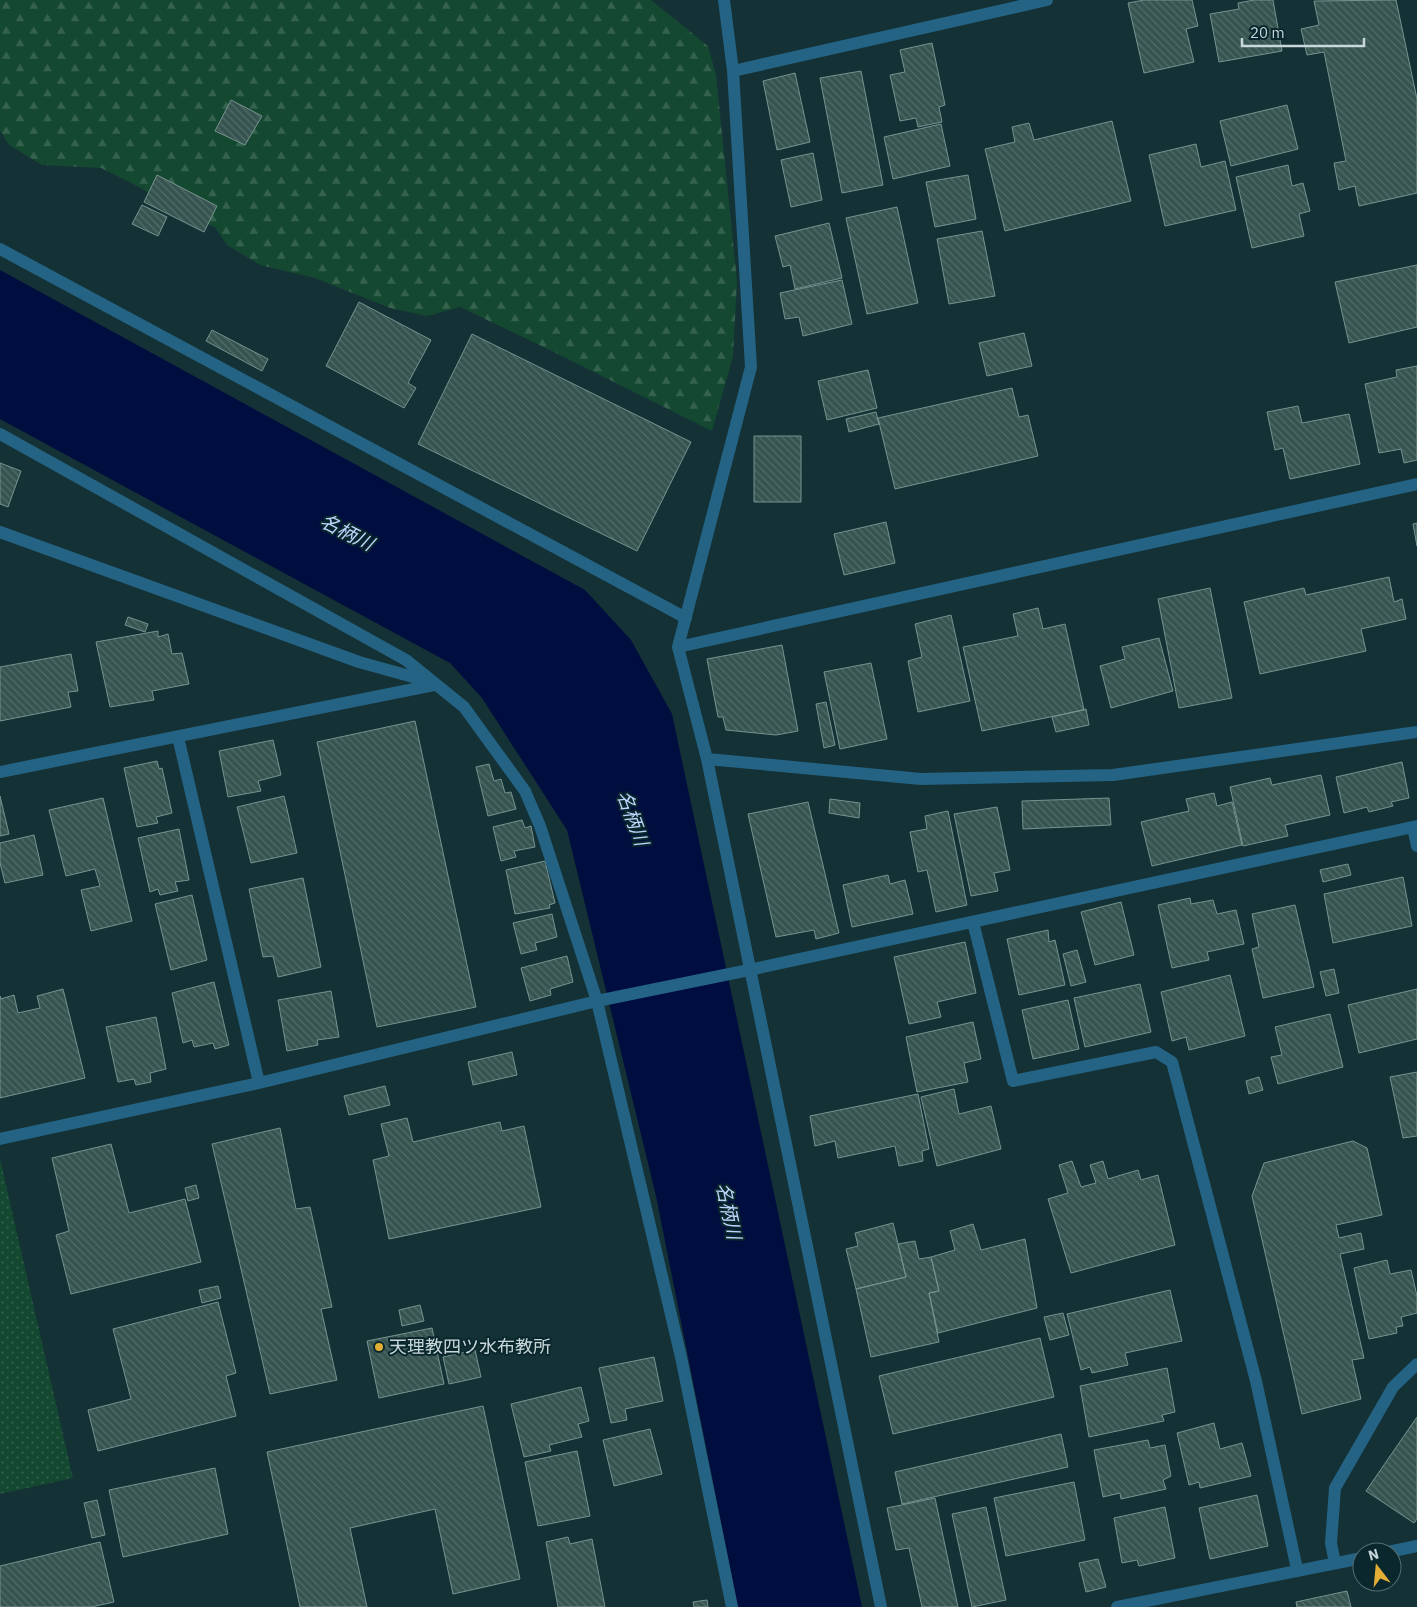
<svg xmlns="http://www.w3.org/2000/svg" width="1417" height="1607" viewBox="0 0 1417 1607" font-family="'IBM Plex Sans','Noto Sans JP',sans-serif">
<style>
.forest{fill:url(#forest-firs)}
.park{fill:url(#park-dots)}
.water{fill:#000d3f}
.building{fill:url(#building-back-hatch);stroke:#75948f}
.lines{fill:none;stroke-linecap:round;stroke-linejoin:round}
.service{stroke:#246383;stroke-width:12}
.minor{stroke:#246383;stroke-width:12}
.poi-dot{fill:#e3ae35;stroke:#09272c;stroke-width:2}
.labels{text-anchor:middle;stroke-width:4;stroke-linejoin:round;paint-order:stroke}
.poi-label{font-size:18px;fill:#c7d7da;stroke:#09272c;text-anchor:start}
.water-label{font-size:19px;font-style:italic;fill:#bdd5fd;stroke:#09272c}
</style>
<defs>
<pattern id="forest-firs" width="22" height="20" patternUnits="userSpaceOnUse" patternTransform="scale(1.25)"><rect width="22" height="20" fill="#144830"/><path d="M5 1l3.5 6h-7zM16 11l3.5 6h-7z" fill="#35624d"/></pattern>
<pattern id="park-dots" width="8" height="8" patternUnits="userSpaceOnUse" patternTransform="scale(1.25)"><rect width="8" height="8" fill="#144830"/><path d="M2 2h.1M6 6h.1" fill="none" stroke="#35624d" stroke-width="1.8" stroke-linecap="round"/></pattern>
<pattern id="building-back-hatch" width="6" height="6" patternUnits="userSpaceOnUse" patternTransform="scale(1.25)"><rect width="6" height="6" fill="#375450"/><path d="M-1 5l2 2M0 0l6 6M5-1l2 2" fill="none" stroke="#526c69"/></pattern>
</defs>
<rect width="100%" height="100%" fill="#143136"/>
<path class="forest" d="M 0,0 L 651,0 L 708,46 L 716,75 L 737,281 L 733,356 L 712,431 L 554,352 L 460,307 L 427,316 L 390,308 L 315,278 L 260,265 L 227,245 L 215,227 L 175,211 L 141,188 L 101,168 L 42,165 L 9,145 L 0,131 Z"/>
<path class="park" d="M 0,1159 L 73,1478 L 0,1494 Z"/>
<path class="water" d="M 0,270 L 585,590 L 631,640 L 672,714 L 862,1607 L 738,1607 L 656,1196 L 567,830 L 482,698 L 450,663 L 0,419 Z"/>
<path class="building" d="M 1144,0 L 1192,0 L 1198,26 L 1186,29 L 1194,62 L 1144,73 L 1128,3 Z
M 1254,0 L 1273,0 L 1282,51 L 1219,62 L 1210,14 L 1239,9 L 1238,3 Z
M 1396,0 L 1417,99 L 1417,193 L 1359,206 L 1355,186 L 1339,190 L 1334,163 L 1346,161 L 1324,52 L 1307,55 L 1301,29 L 1319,25 L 1314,1 Z
M 932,43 L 945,105 L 939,107 L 942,122 L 918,127 L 916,118 L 900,121 L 890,75 L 905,72 L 900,50 Z
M 861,71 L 883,185 L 842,193 L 820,78 Z
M 795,73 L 810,142 L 777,150 L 763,81 Z
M 231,100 L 262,116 L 245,145 L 215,131 Z
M 1287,105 L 1298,149 L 1231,166 L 1220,121 Z
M 1112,121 L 1131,201 L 1005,231 L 985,149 L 1015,142 L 1012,127 L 1029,123 L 1034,140 Z
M 941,124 L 950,166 L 893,179 L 884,137 Z
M 1196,144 L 1201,167 L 1225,161 L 1236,210 L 1165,226 L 1149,155 Z
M 813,153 L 822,200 L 791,207 L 781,160 Z
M 1288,165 L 1292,186 L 1303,183 L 1310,211 L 1299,214 L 1304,236 L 1252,248 L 1236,177 Z
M 157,175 L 217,206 L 204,232 L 144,202 Z
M 968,175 L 976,219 L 935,227 L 926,182 Z
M 142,205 L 167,217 L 158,236 L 132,224 Z
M 897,207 L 918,303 L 867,314 L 846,218 Z
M 829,223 L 842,278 L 795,289 L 790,265 L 783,267 L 775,236 Z
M 982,231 L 995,296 L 949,304 L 937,239 Z
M 1417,265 L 1417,327 L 1349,343 L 1335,282 Z
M 842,280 L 852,324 L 803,336 L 799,317 L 785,319 L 780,293 Z
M 359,302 L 431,340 L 408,383 L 416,388 L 404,408 L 326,366 Z
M 212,330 L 268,359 L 262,371 L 206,341 Z
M 1024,333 L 1032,366 L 987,376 L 979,343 Z
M 472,334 L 691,442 L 637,551 L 418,444 Z
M 1417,366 L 1417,460 L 1404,463 L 1401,449 L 1379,453 L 1365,384 L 1397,377 L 1396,370 Z
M 868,370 L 877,408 L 827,420 L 818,381 Z
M 1012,388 L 1019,417 L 1028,415 L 1038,456 L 895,489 L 878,418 Z
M 1298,406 L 1302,423 L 1349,414 L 1360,464 L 1290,479 L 1283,448 L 1275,450 L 1267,412 Z
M 876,412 L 879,424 L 849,432 L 846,419 Z
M 754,436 L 801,436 L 801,502 L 754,502 Z
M 0,463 L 21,471 L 8,507 L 0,504 Z
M 886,522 L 895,563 L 844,575 L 834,534 Z
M 1417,523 L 1417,546 L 1413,524 Z
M 1389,577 L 1394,602 L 1402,599 L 1406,619 L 1361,629 L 1366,651 L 1260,674 L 1244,602 L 1304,588 L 1306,595 Z
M 1210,588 L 1232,698 L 1179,708 L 1158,599 Z
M 1038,608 L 1043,629 L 1065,624 L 1084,710 L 982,731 L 963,647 L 1018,636 L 1013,614 Z
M 951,615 L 970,701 L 918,712 L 908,661 L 922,657 L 915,624 Z
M 128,617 L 148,624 L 145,632 L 125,625 Z
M 158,631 L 158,637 L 168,634 L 172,654 L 182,653 L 189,684 L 152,691 L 154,700 L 110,707 L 96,642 Z
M 1159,638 L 1173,691 L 1111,708 L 1100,666 L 1125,659 L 1122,647 Z
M 782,645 L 798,731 L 776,735 L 726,730 L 723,717 L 718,717 L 707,659 Z
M 71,654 L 78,691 L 68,692 L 71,707 L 0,721 L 0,667 Z
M 871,663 L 887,739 L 840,749 L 824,672 Z
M 826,702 L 835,745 L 824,748 L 816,704 Z
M 1086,709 L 1089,725 L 1056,732 L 1052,717 Z
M 415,721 L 476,1007 L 377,1027 L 317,742 Z
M 273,740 L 281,775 L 258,781 L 261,791 L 228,797 L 219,751 Z
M 157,761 L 159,769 L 162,768 L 172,813 L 156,817 L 158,823 L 137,827 L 124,768 Z
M 1402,762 L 1409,798 L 1391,802 L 1393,806 L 1369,812 L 1367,807 L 1344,813 L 1336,777 Z
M 489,764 L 494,781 L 501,779 L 505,793 L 511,792 L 516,809 L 488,816 L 476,767 Z
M 1321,775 L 1330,815 L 1285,825 L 1288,836 L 1243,846 L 1230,787 L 1270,778 L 1272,785 Z
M 1214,793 L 1217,806 L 1232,802 L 1242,845 L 1152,866 L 1141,822 L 1189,811 L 1186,799 Z
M 0,796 L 9,834 L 0,836 Z
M 284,796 L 297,853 L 251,863 L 237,807 Z
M 103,798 L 132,921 L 91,931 L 81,890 L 100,886 L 95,869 L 66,876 L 49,810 Z
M 1109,798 L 1111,825 L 1023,829 L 1022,801 Z
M 830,799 L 860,803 L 859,818 L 829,813 Z
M 808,802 L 839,933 L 816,939 L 814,930 L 776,937 L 748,814 Z
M 997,807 L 1010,870 L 994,873 L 998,891 L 971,896 L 954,814 Z
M 948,811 L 967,905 L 936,912 L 927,870 L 918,872 L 910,832 L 927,829 L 925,816 Z
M 522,820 L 525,828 L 531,826 L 535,847 L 514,851 L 516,857 L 501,861 L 493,827 Z
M 179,829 L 189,880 L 175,882 L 178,891 L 160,895 L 158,889 L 150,892 L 138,838 Z
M 34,835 L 43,875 L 5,883 L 0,863 L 0,843 Z
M 545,861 L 555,903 L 549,905 L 550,908 L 515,914 L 506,870 Z
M 1348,864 L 1351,875 L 1323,882 L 1320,870 Z
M 888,875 L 890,884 L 905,880 L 913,914 L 852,927 L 843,885 Z
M 1403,877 L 1412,926 L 1333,943 L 1324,894 Z
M 303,878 L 321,967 L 278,977 L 273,956 L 263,957 L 249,889 Z
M 192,895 L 207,960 L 171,970 L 155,904 Z
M 1190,898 L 1191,904 L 1213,900 L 1217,914 L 1236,910 L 1244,944 L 1207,952 L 1209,960 L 1172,968 L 1158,905 Z
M 1121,902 L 1134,955 L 1095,965 L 1081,912 Z
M 1295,905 L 1314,987 L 1263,998 L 1252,949 L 1259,947 L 1252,914 Z
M 552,914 L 557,937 L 535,943 L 537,950 L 521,954 L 513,923 Z
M 1048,930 L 1049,942 L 1055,940 L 1065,985 L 1019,995 L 1007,939 Z
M 965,942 L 976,993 L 937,1002 L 941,1017 L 909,1024 L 894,957 Z
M 1077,950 L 1086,982 L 1071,986 L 1063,954 Z
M 567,956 L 573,982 L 550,989 L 551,995 L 530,1001 L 521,968 Z
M 1334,969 L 1339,993 L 1326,996 L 1320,972 Z
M 1230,975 L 1245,1036 L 1189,1050 L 1186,1037 L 1172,1041 L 1161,992 Z
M 214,982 L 229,1045 L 215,1049 L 213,1043 L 194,1047 L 192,1040 L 183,1043 L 172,993 Z
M 1140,984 L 1151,1032 L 1085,1047 L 1074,998 Z
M 63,989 L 85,1078 L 0,1098 L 0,996 L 1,999 L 14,995 L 18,1013 L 40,1008 L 37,996 Z
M 1417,989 L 1417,1039 L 1359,1053 L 1348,1005 Z
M 331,991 L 339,1037 L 317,1040 L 318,1045 L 287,1051 L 278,1000 Z
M 1068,1000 L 1079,1049 L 1033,1059 L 1022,1010 Z
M 1330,1014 L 1343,1067 L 1278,1084 L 1271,1057 L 1282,1055 L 1275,1027 Z
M 156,1017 L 166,1069 L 150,1073 L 151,1082 L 136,1085 L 134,1079 L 118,1082 L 106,1027 Z
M 973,1022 L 981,1059 L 964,1063 L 968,1082 L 917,1092 L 906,1037 Z
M 512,1052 L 517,1075 L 473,1085 L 468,1062 Z
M 1417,1072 L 1417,1136 L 1403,1138 L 1390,1077 Z
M 1259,1077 L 1263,1090 L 1249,1094 L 1246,1081 Z
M 385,1086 L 390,1105 L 349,1115 L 344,1096 Z
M 954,1089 L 959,1114 L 991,1106 L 1001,1149 L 937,1166 L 921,1097 Z
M 918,1094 L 929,1149 L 922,1151 L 923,1161 L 899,1166 L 895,1146 L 838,1158 L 835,1141 L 815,1146 L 810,1116 Z
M 407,1118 L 413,1142 L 500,1122 L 502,1131 L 524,1126 L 541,1207 L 389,1239 L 373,1160 L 389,1156 L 381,1124 Z
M 280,1128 L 296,1209 L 310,1207 L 332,1307 L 321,1309 L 337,1380 L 270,1394 L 212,1144 Z
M 1353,1141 L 1367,1148 L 1382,1215 L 1336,1225 L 1339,1238 L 1361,1233 L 1364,1249 L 1340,1254 L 1364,1358 L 1352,1360 L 1361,1399 L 1302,1414 L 1252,1196 L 1264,1163 Z
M 111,1144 L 129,1213 L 185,1199 L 201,1262 L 71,1294 L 56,1235 L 69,1231 L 52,1158 Z
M 1072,1161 L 1081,1187 L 1096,1183 L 1090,1165 L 1103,1161 L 1108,1179 L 1138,1170 L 1141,1180 L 1158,1175 L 1175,1245 L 1071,1273 L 1048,1199 L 1068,1193 L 1059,1165 Z
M 196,1185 L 199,1198 L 188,1201 L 185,1188 Z
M 893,1223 L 906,1277 L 856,1289 L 846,1249 L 858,1246 L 855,1233 Z
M 973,1224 L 981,1250 L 1025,1239 L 1037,1308 L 938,1333 L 929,1293 L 939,1291 L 931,1257 L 955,1250 L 950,1231 Z
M 915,1241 L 919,1259 L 931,1257 L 939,1291 L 929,1293 L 939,1342 L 871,1357 L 856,1289 L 906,1277 L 898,1244 Z
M 1387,1260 L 1390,1274 L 1411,1270 L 1417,1296 L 1417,1313 L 1401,1317 L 1403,1326 L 1396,1327 L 1397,1333 L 1369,1339 L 1354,1268 Z
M 218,1286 L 221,1298 L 202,1303 L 199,1290 Z
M 1170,1290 L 1182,1341 L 1125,1353 L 1128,1365 L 1092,1373 L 1090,1367 L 1081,1370 L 1067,1314 Z
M 218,1302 L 236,1373 L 226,1376 L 236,1416 L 98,1451 L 88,1410 L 131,1399 L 113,1329 Z
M 420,1305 L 424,1321 L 402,1326 L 399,1310 Z
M 1063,1313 L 1069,1335 L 1050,1340 L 1044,1317 Z
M 432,1328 L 444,1384 L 379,1398 L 367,1341 Z
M 1040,1338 L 1054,1397 L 893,1434 L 879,1376 Z
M 475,1350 L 481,1377 L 449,1384 L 443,1357 Z
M 654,1357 L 663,1401 L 625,1409 L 627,1420 L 611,1423 L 599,1368 Z
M 1167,1368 L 1175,1412 L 1162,1415 L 1164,1421 L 1089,1437 L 1080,1386 Z
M 581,1387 L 589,1421 L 578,1424 L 582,1437 L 549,1445 L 551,1451 L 524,1457 L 511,1404 Z
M 483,1406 L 520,1579 L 453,1594 L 435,1509 L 350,1528 L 367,1607 L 300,1607 L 267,1452 Z
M 1417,1417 L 1417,1519 L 1414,1523 L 1366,1491 Z
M 1214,1423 L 1220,1449 L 1242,1443 L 1251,1476 L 1200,1488 L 1199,1482 L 1189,1485 L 1177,1433 Z
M 650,1429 L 662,1474 L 614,1486 L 603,1440 Z
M 1061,1434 L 1068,1467 L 902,1504 L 895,1472 Z
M 1148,1440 L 1150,1448 L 1165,1445 L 1171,1476 L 1163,1480 L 1166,1489 L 1121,1499 L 1120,1493 L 1103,1497 L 1094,1450 Z
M 577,1451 L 590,1516 L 538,1526 L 525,1462 Z
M 215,1468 L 228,1534 L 123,1557 L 109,1490 Z
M 1074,1482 L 1085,1540 L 1006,1556 L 994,1498 Z
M 1257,1495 L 1268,1546 L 1210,1559 L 1199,1508 Z
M 935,1498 L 958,1607 L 922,1607 L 909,1548 L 896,1550 L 887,1508 Z
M 97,1500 L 105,1535 L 92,1538 L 84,1503 Z
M 986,1507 L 1006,1600 L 972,1607 L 952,1514 Z
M 1165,1507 L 1175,1558 L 1139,1566 L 1137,1560 L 1122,1563 L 1114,1518 Z
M 568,1537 L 570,1544 L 592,1539 L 605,1607 L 558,1607 L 546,1542 Z
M 100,1542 L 114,1602 L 91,1607 L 0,1607 L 0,1566 Z
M 1098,1559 L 1106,1587 L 1086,1592 L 1079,1563 Z
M 1347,1591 L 1351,1607 L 1297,1607 L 1296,1602 Z
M 707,1600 L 708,1607 L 694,1607 L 693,1602 Z"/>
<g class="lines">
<path class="service" d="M 0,249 L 686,618"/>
<path class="minor" d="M 724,0 L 733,71 L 751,367 L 678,647 L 707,759 L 881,1607
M 733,71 L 1047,0
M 0,434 L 406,660 L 464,707 L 525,791 L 540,826 L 597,1001 L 681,1357 L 732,1607
M 0,532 L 359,662 L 431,682
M 678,647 L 1417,484
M 178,737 L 259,1083
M 707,759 L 921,779 L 1113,775 L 1417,732
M 0,772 L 434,685
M 1413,827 L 1417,846
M 973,922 L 1013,1081 L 1156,1052 L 1172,1062 L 1256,1381 L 1297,1569
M 0,1139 L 259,1083 L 597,1001 L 749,970 L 1417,826
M 1388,1552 L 1417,1546
M 1335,1563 L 1331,1543 L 1335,1488 L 1393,1387 L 1417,1364
M 1117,1607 L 1362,1558"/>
</g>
<circle class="poi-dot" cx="379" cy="1347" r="5"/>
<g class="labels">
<g class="poi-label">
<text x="389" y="1353">天理教四ツ水布教所</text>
</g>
<g class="water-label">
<text transform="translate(347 532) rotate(27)" y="7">名柄川</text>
<text transform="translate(633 818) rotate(70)" y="7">名柄川</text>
<text transform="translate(729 1211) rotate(78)" y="7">名柄川</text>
</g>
</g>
<g transform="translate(1377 1567) rotate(344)"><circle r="24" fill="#09272c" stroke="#556d72"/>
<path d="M0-4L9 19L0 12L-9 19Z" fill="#e3ae35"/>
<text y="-8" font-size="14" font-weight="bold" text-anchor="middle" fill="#c7d7da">N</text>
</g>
<path d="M1242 38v8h122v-8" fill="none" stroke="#c7d7da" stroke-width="2.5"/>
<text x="1250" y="38" font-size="15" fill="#c7d7da" stroke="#09272c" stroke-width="4" paint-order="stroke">20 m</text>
</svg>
